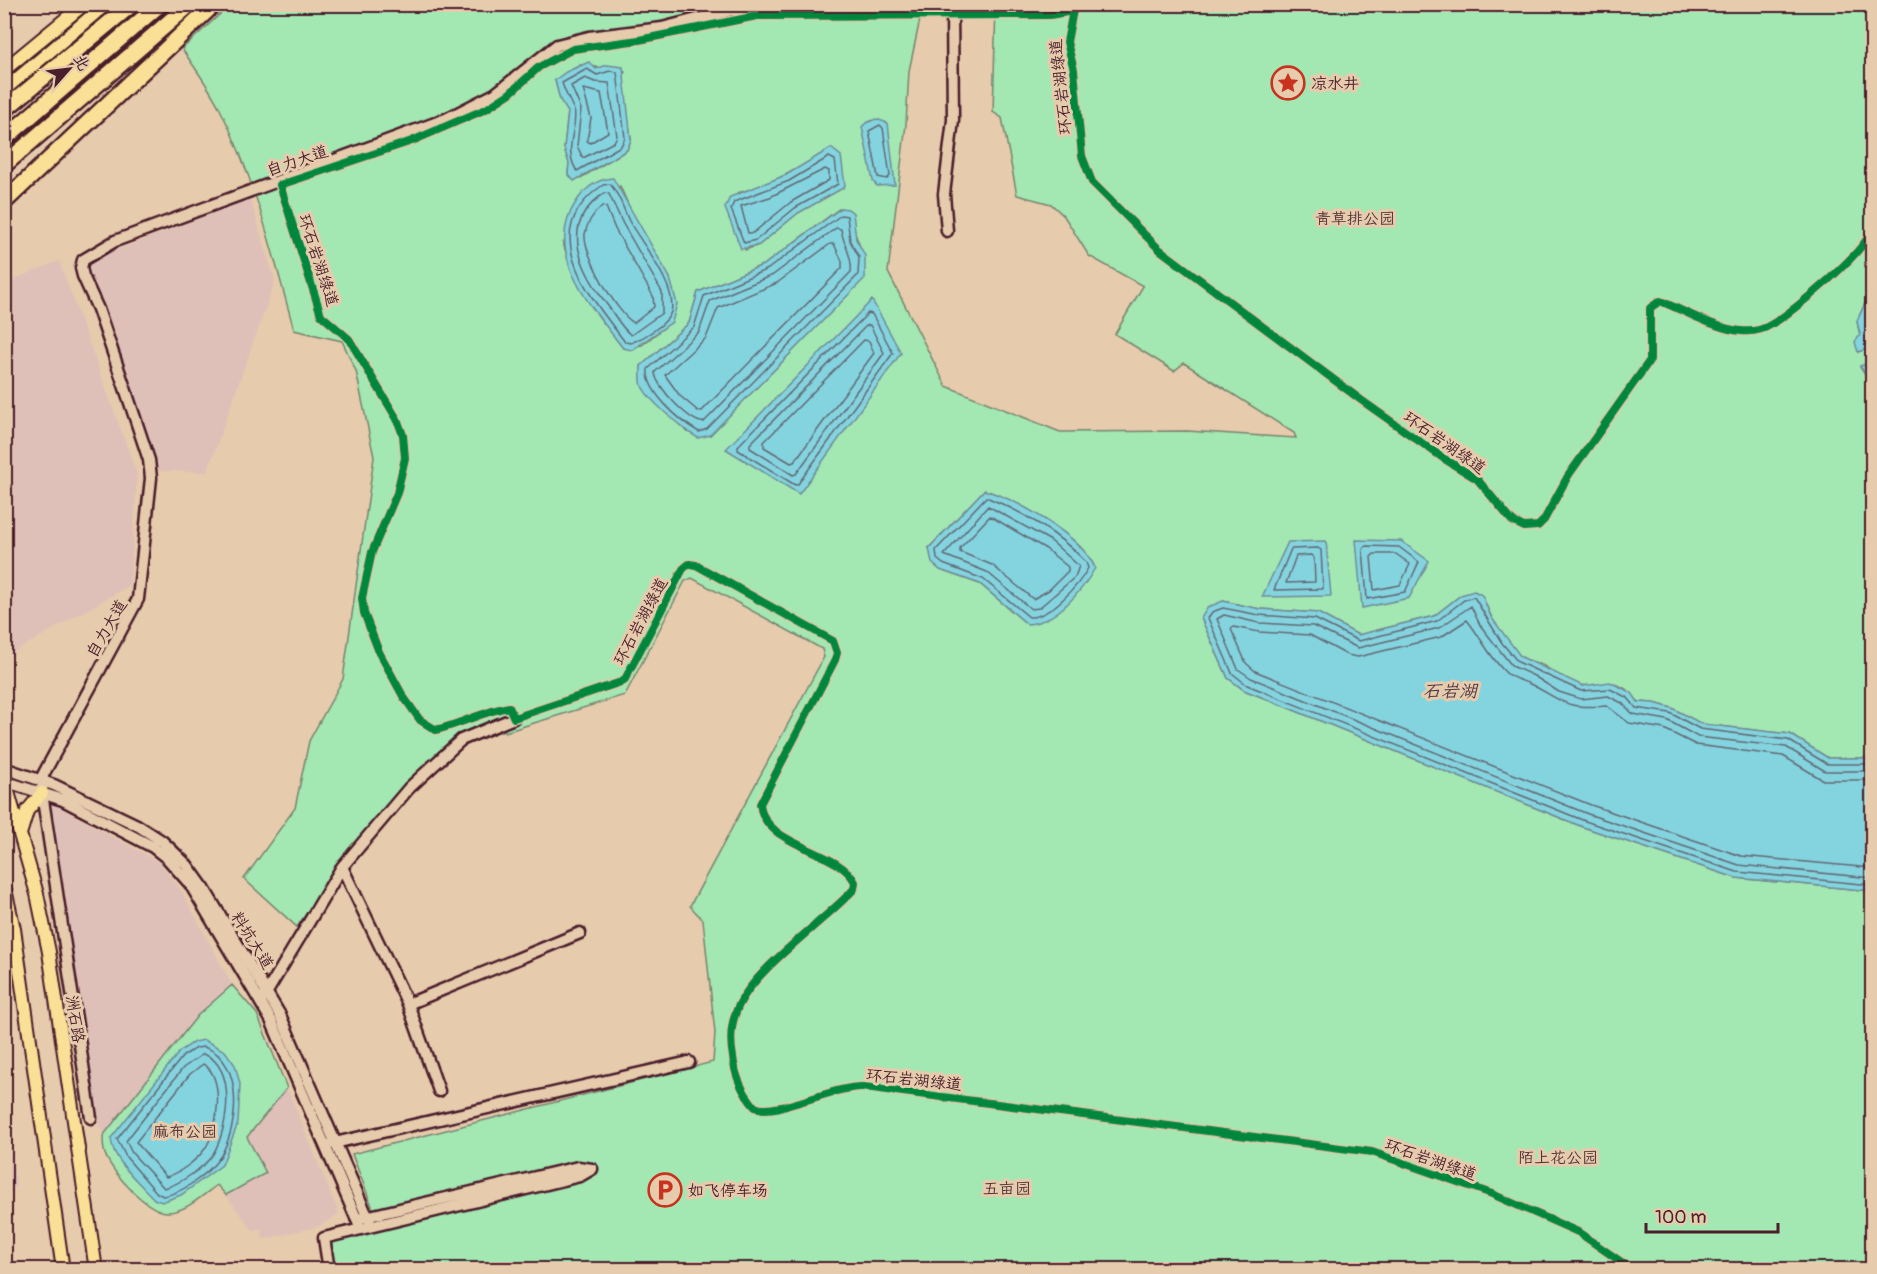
<svg xmlns="http://www.w3.org/2000/svg" width="1877" height="1274" viewBox="0 0 1877 1274" font-family="Pangolin,'LXGW WenKai TC',sans-serif">
<style>
.built{fill:#dec0b8}
.green{fill:#a3e7b2;stroke:#76836e;stroke-width:1.5;fill-rule:evenodd}
.water{fill:#84d4df;stroke:#6d8c97;stroke-width:1.5}
.lines{fill:none;stroke-linecap:round;stroke-linejoin:round}
.shore{stroke:#616773;stroke-width:1.5}
.minor-casing{stroke:#4a1f2b;stroke-width:15}
.major-casing{stroke:#4a1f2b;stroke-width:16}
.highway-casing{stroke:#4a1f2b;stroke-width:20}
.minor{stroke:#e6cbad;stroke-width:10}
.major{stroke:#fadf96;stroke-width:12}
.highway{stroke:#fadf96;stroke-width:15}
.cycleway-casing{stroke:#e6cbad;stroke-width:11}
.cycleway{stroke:#00873e;stroke-width:8}
.labels{text-anchor:middle;stroke-width:6;stroke-linejoin:round;paint-order:stroke}
.poi-label{font-size:16px;fill:#4a1f2b;stroke:#e6cbad;text-anchor:start}
.street-label{font-size:16px;fill:#4a1f2b;stroke:#e6cbad}
.park-label{font-size:16px;fill:#533338;stroke:#e6cbad}
.water-label{font-size:18px;font-style:italic;fill:#533a46;stroke:#e6cbad}
</style>
<rect width="100%" height="100%" fill="#e6cbad"/>
<filter id="ink" filterUnits="userSpaceOnUse"><feTurbulence type="fractalNoise" baseFrequency=".0167" numOctaves="2"/><feDisplacementMap in="SourceGraphic" scale="12" xChannelSelector="R" yChannelSelector="G"/><feConvolveMatrix kernelMatrix="1 2 1 2 8 2 1 2 1" color-interpolation-filters="sRGB"/></filter>
<g filter="url(#ink)">
<path class="built" d="M 250,199 L 275,281 L 207,472 L 158,471 L 87,270 L 97,257 Z
M 59,261 L 137,474 L 130,585 L 5,657 L 5,283 Z
M 48,801 L 159,862 L 181,890 L 232,985 L 198,1015 L 103,1136 L 95,1111 Z
M 287,1088 L 339,1214 L 317,1227 L 263,1239 L 261,1229 L 253,1231 L 226,1195 L 266,1173 L 247,1137 Z
M 5,1112 L 16,1185 L 5,1201 L 4,1201 Z"/>
<path class="green" d="M 230,5 L 923,5 L 909,71 L 906,124 L 888,272 L 946,386 L 1060,432 L 1187,431 L 1296,438 L 1294,433 L 1184,363 L 1174,371 L 1115,334 L 1143,286 L 1089,256 L 1064,216 L 1051,204 L 1017,195 L 1002,118 L 993,112 L 996,5 L 1872,5 L 1872,288 L 1857,321 L 1860,336 L 1858,352 L 1872,347 L 1872,362 L 1860,367 L 1872,385 L 1872,758 L 1828,758 L 1790,734 L 1701,724 L 1672,708 L 1654,703 L 1638,702 C 1617,672 1604,690 1581,685 C 1567,682 1555,673 1544,666 C 1537,662 1528,661 1522,657 C 1503,645 1490,615 1482,595 L 1461,595 L 1434,616 L 1358,635 L 1318,613 L 1260,609 L 1223,601 L 1201,618 L 1228,678 L 1244,690 L 1583,827 L 1736,878 L 1872,891 L 1872,1269 L 331,1269 L 326,1242 L 380,1227 L 352,1154 L 713,1062 L 715,1033 L 703,920 L 690,906 L 824,657 L 822,649 L 692,578 L 685,581 L 625,695 L 505,732 L 500,720 L 460,737 L 324,888 L 297,927 L 244,879 L 295,808 L 309,741 L 343,679 L 374,457 L 356,371 L 342,341 L 294,330 C 273,254 255,178 219,107 C 209,87 195,68 182,49 ZM 580,65 L 625,71 L 623,79 L 631,140 L 627,150 L 581,178 L 568,174 L 569,163 L 564,148 L 568,111 L 560,100 L 555,80 ZM 809,163 L 843,188 L 798,213 L 759,245 L 745,250 L 737,193 L 765,185 ZM 620,186 L 634,218 L 670,278 L 672,321 L 642,345 L 623,348 C 597,314 575,284 563,243 ZM 840,208 C 855,231 865,250 864,278 L 710,435 L 687,432 L 643,387 L 641,366 L 689,323 L 698,292 L 765,264 ZM 984,490 C 1015,499 1083,538 1095,568 L 1027,624 L 980,584 L 940,570 L 929,548 Z
M 232,985 L 257,1014 L 287,1088 L 247,1137 L 266,1173 L 226,1195 L 217,1185 C 203,1195 187,1211 169,1212 C 148,1213 112,1173 105,1154 C 103,1149 103,1142 103,1136 L 198,1015 Z"/>
<path class="water" d="M 589,62 L 596,69 L 607,65 L 623,67 L 631,140 L 627,150 L 574,181 L 568,174 L 569,163 L 564,148 L 568,112 L 560,100 L 555,80 L 566,72 Z
M 876,119 L 888,123 L 895,185 L 877,186 L 873,181 L 862,127 L 866,123 Z
M 831,148 L 841,156 L 845,186 L 843,188 L 798,213 L 759,245 L 741,249 L 725,208 L 730,197 L 786,175 Z
M 613,178 L 670,278 L 677,304 L 672,322 L 632,350 L 623,348 C 592,308 542,253 576,202 C 585,188 597,179 613,178 Z
M 841,208 L 848,209 L 853,213 L 856,239 L 865,256 L 865,278 L 710,435 L 698,438 C 684,430 648,400 642,386 C 640,380 641,372 641,366 L 689,323 L 698,292 L 765,264 Z
M 1872,288 L 1872,347 L 1858,352 L 1855,342 L 1860,335 L 1857,321 Z
M 872,300 L 901,353 L 799,494 L 726,449 Z
M 1872,362 L 1872,385 L 1860,366 Z
M 984,490 C 1016,499 1083,537 1095,568 C 1082,591 1056,623 1027,624 L 980,584 L 940,570 L 932,563 L 929,548 Z
M 1356,540 L 1401,541 L 1429,561 L 1409,598 L 1362,608 Z
M 1326,541 L 1331,596 L 1262,597 L 1288,542 Z
M 1474,591 L 1482,595 L 1491,617 L 1521,657 L 1583,686 L 1610,682 L 1632,693 L 1638,702 L 1654,703 L 1672,708 L 1702,724 L 1790,734 L 1828,758 L 1872,758 L 1872,891 L 1736,878 L 1583,827 L 1244,690 L 1228,678 L 1201,618 L 1208,607 L 1223,601 L 1260,609 L 1318,613 L 1358,635 L 1434,616 L 1461,595 Z
M 204,1040 L 225,1051 L 235,1065 L 240,1084 L 238,1123 L 222,1165 L 181,1195 L 162,1202 L 154,1199 C 140,1183 112,1161 111,1138 L 180,1051 L 194,1042 Z"/>
<g class="lines">
<path class="shore" d="M 587,69 L 597,75 L 610,71 L 617,72 L 625,138 L 621,146 L 577,171 C 562,150 579,125 574,110 C 570,101 565,93 562,83 Z
M 585,78 L 595,82 L 609,83 L 617,136 L 614,142 L 583,158 L 577,146 L 581,109 L 571,86 Z
M 583,89 L 601,93 L 608,132 L 590,143 L 587,141 L 591,118 Z
M 880,125 L 883,128 L 890,176 L 887,179 L 878,177 L 869,131 Z
M 829,157 L 835,160 L 838,184 L 795,208 L 756,240 L 744,243 L 731,209 L 734,202 L 789,181 Z
M 825,169 L 829,171 L 829,180 L 791,202 L 753,233 L 748,233 L 741,206 L 770,197 Z
M 603,185 L 610,184 C 620,195 623,208 629,221 C 641,243 678,287 671,312 C 667,325 643,338 631,343 L 625,342 C 589,295 534,231 603,185 Z
M 605,193 L 609,194 L 623,224 L 662,292 L 662,313 L 631,335 C 622,329 615,315 608,306 C 581,270 557,224 605,193 Z
M 602,206 L 606,207 L 615,229 L 653,296 L 654,307 L 634,323 C 617,314 583,254 585,234 C 587,223 594,213 602,206 Z
M 841,215 L 847,216 L 850,241 L 859,257 L 858,275 L 707,429 L 699,432 C 680,421 645,391 648,369 L 694,327 L 704,296 L 768,269 Z
M 836,228 L 841,229 C 843,244 853,257 851,272 L 704,422 C 692,425 654,385 655,372 L 699,332 L 710,301 L 773,275 Z
M 830,244 L 834,244 L 842,261 L 842,268 L 702,411 L 698,411 L 680,396 L 665,375 L 706,338 L 718,308 L 777,283 Z
M 868,313 L 872,314 L 893,353 L 798,484 L 795,485 L 738,450 L 738,446 Z
M 870,325 L 884,353 L 796,474 L 793,475 L 750,448 L 750,444 L 866,326 Z
M 864,340 L 869,341 L 874,353 L 794,462 L 791,463 L 764,447 L 764,442 Z
M 986,497 C 1022,511 1059,534 1086,562 L 1088,568 C 1079,585 1050,618 1029,617 L 983,579 L 943,564 L 937,559 L 936,550 Z
M 988,506 L 1051,541 L 1079,566 L 1075,577 L 1039,608 L 1031,609 L 987,572 L 944,555 Z
M 990,516 L 1046,549 L 1068,567 L 1068,571 L 1049,590 L 1033,599 L 992,565 L 960,552 L 960,548 Z
M 1366,546 L 1399,547 L 1419,562 L 1405,592 L 1367,599 L 1363,549 Z
M 1318,548 L 1321,550 L 1323,589 L 1274,590 L 1291,549 Z
M 1374,554 L 1396,554 L 1410,564 L 1400,585 L 1374,590 L 1371,557 Z
M 1311,555 L 1314,558 L 1315,582 L 1286,583 L 1296,556 Z
M 1872,764 L 1827,764 L 1788,740 L 1700,729 L 1670,713 L 1636,708 L 1628,698 L 1610,689 L 1581,691 L 1518,662 L 1502,643 L 1474,597 L 1464,600 L 1437,621 L 1359,641 L 1315,619 L 1259,615 L 1223,608 L 1212,612 L 1208,618 L 1232,673 L 1247,685 L 1585,821 L 1737,872 L 1872,885
M 1872,771 L 1825,771 L 1786,747 L 1698,737 L 1667,720 L 1633,714 L 1622,703 L 1608,696 L 1581,699 L 1559,692 L 1534,676 L 1512,666 L 1480,625 L 1471,606 L 1439,628 L 1358,648 L 1313,626 L 1259,623 L 1224,615 L 1217,619 L 1238,669 L 1251,678 L 1588,814 L 1739,865 L 1872,878
M 1872,780 L 1823,780 L 1783,756 L 1696,745 L 1664,729 L 1629,723 L 1607,706 C 1562,709 1566,702 1530,684 C 1521,680 1512,679 1505,672 C 1489,656 1480,636 1467,620 L 1441,637 L 1358,657 L 1347,655 L 1310,635 L 1259,632 L 1234,627 L 1231,629 L 1246,663 L 1255,671 L 1591,805 L 1741,856 L 1872,868
M 204,1047 C 246,1060 239,1133 217,1161 C 206,1175 181,1194 163,1196 L 157,1193 L 126,1157 L 117,1139 L 183,1056 L 196,1048 Z
M 203,1054 C 238,1065 228,1130 213,1154 C 204,1168 180,1184 164,1188 L 132,1153 L 126,1141 L 183,1068 Z
M 203,1064 C 226,1076 218,1132 204,1150 C 196,1161 178,1174 166,1177 L 136,1142 L 190,1074 Z"/>
<g class="minor-casing">
<path id="minor" d="M 947,231 L 944,194 L 953,120 L 952,8
M 4,768 L 54,785 L 137,825 L 162,841 L 187,865 L 205,890 L 280,1015 L 371,1225
M 4,781 L 63,800 L 153,847 L 167,858 L 190,884 L 271,1020 L 360,1227
M 342,867 L 408,1004 L 439,1091
M 264,997 L 342,867 L 409,788 L 461,740 L 514,718
M 408,1004 L 580,933
M 91,1118 L 42,793 L 43,775 L 138,599 L 151,478 L 149,460 L 127,394 L 98,309 L 83,276 L 81,268 L 83,260 L 115,241 L 446,119 L 495,94 L 557,45 L 589,37 L 662,28 L 732,10 L 1072,7
M 330,1144 L 689,1062
M 361,1218 L 578,1167 L 592,1169
M 329,1270 L 324,1238 L 580,1176 L 592,1169"/>
</g>
<g class="major-casing">
<path id="major" d="M 4,70 L 84,4
M 4,90 L 106,4
M 4,778 L 37,894 L 49,952 L 96,1270
M 21,831 L 27,811 L 42,793
M 4,885 L 14,929 L 63,1270"/>
</g>
<g class="highway-casing">
<path id="highway" d="M 4,110 L 132,4
M 4,139 L 160,4
M 4,165 L 190,4
M 4,202 L 214,4"/>
</g>
<use href="#minor" class="minor"/>
<use href="#major" class="major"/>
<use href="#highway" class="highway"/>
<g class="cycleway-casing">
<path id="cycleway" d="M 1074,5 L 1067,42 L 1074,70 L 1082,156 L 1092,182 L 1159,249 L 1361,400 L 1443,458 L 1477,479 L 1512,521 L 1524,527 L 1538,526 L 1544,520 L 1568,476 L 1650,360 L 1650,308 L 1660,301 C 1683,310 1718,330 1741,331 C 1751,332 1763,330 1772,324 C 1793,312 1870,249 1872,227
M 1072,7 L 1067,12 L 1050,15 L 757,16 L 639,40 L 573,49 L 539,67 L 509,94 L 486,109 L 412,141 L 280,185 L 321,315 L 349,339 L 397,419 L 403,435 L 405,458 L 397,493 L 372,552 L 362,598 L 364,613 L 379,652 L 403,696 L 420,720 L 436,730 C 461,724 484,711 509,707 L 514,718 L 624,681 L 683,569 L 689,564 L 696,565 L 833,641 L 837,653 L 835,660 L 760,804 C 764,847 837,848 855,882 L 854,889 C 824,922 755,968 738,1007 C 731,1022 730,1041 733,1057 C 735,1076 742,1092 755,1107 C 775,1117 836,1085 864,1087 L 1372,1152 L 1492,1194 L 1578,1232 L 1633,1270"/>
</g>
<use href="#cycleway" class="cycleway"/>
</g>
</g>
<defs>
<g id="sight-ring" transform="scale(1.725)"><circle r="9.5" fill="#e6cbad" stroke="#c8321e" stroke-width="1.5"/><path d="M0-6L1.8-2.2L6-1.7L2.9 1.2L3.7 5.4L0 3.3L-3.7 5.4L-2.9 1.2L-6-1.7L-1.8-2.2Z" fill="#c8321e"/></g>
<g id="parking-ring" transform="scale(1.725)"><circle r="9.5" fill="#e6cbad" stroke="#c8321e" stroke-width="1.5"/><path d="M-3.5-5.5H1a3.5 3.5 0 0 1 0 7H-1V5.5H-3.5ZM-1-3.4V-.6H.8a1.4 1.4 0 0 0 0-2.8Z" fill="#c8321e"/></g>
</defs>
<g fill-rule="evenodd">
<use href="#sight-ring" x="1288" y="83"/>
<use href="#parking-ring" x="665" y="1190"/>
</g>
<g class="labels">
<g class="poi-label">
<text x="1311" y="89">凉水井</text>
<text x="688" y="1196">如飞停车场</text>
</g>
<g class="street-label">
<text transform="translate(1060 87) rotate(-96)" y="6">环石岩湖绿道</text>
<text transform="translate(297 160) rotate(-19)" y="6">自力大道</text>
<text transform="translate(319 260) rotate(72)" y="6">环石岩湖绿道</text>
<text transform="translate(1445 442) rotate(35)" y="6">环石岩湖绿道</text>
<text transform="translate(640 621) rotate(-62)" y="6">环石岩湖绿道</text>
<text transform="translate(106 628) rotate(-60)" y="6">自力大道</text>
<text transform="translate(253 940) rotate(58)" y="6">料坑大道</text>
<text transform="translate(76 1019) rotate(81)" y="6">洲石路</text>
<text transform="translate(914 1079) rotate(6)" y="6">环石岩湖绿道</text>
<text transform="translate(1431 1159) rotate(19)" y="6">环石岩湖绿道</text>
</g>
<g class="park-label">
<text x="1355" y="224">青草排公园</text>
<text x="185" y="1137">麻布公园</text>
<text x="1558" y="1163">陌上花公园</text>
<text x="1007" y="1194">五亩园</text>
</g>
<g class="water-label">
<text x="1450" y="697">石岩湖</text>
</g>
</g>
<rect width="1877" height="1274" fill="none" stroke="#e6cbad" stroke-width="24"/>
<rect x="12" y="12" width="1853" height="1250" fill="none" stroke="#4a1f2b" stroke-width="2" filter="url(#ink)"/>
<g transform="translate(69 69) rotate(62)" stroke="#e6cbad" stroke-width="4.5" paint-order="stroke">
<path d="M0-4.5L10 22L0 15L-10 22Z" fill="#4a1f2b"/>
<text y="-9" font-size="16" font-weight="bold" text-anchor="middle" fill="#4a1f2b">北</text>
</g>
<path d="M1646 1223v9h132v-9" fill="none" stroke="#4a1f2b" stroke-width="3"/>
<text x="1655" y="1223" font-size="18" fill="#4a1f2b" stroke="#e6cbad" stroke-width="4.5" paint-order="stroke">100 m</text>
</svg>
